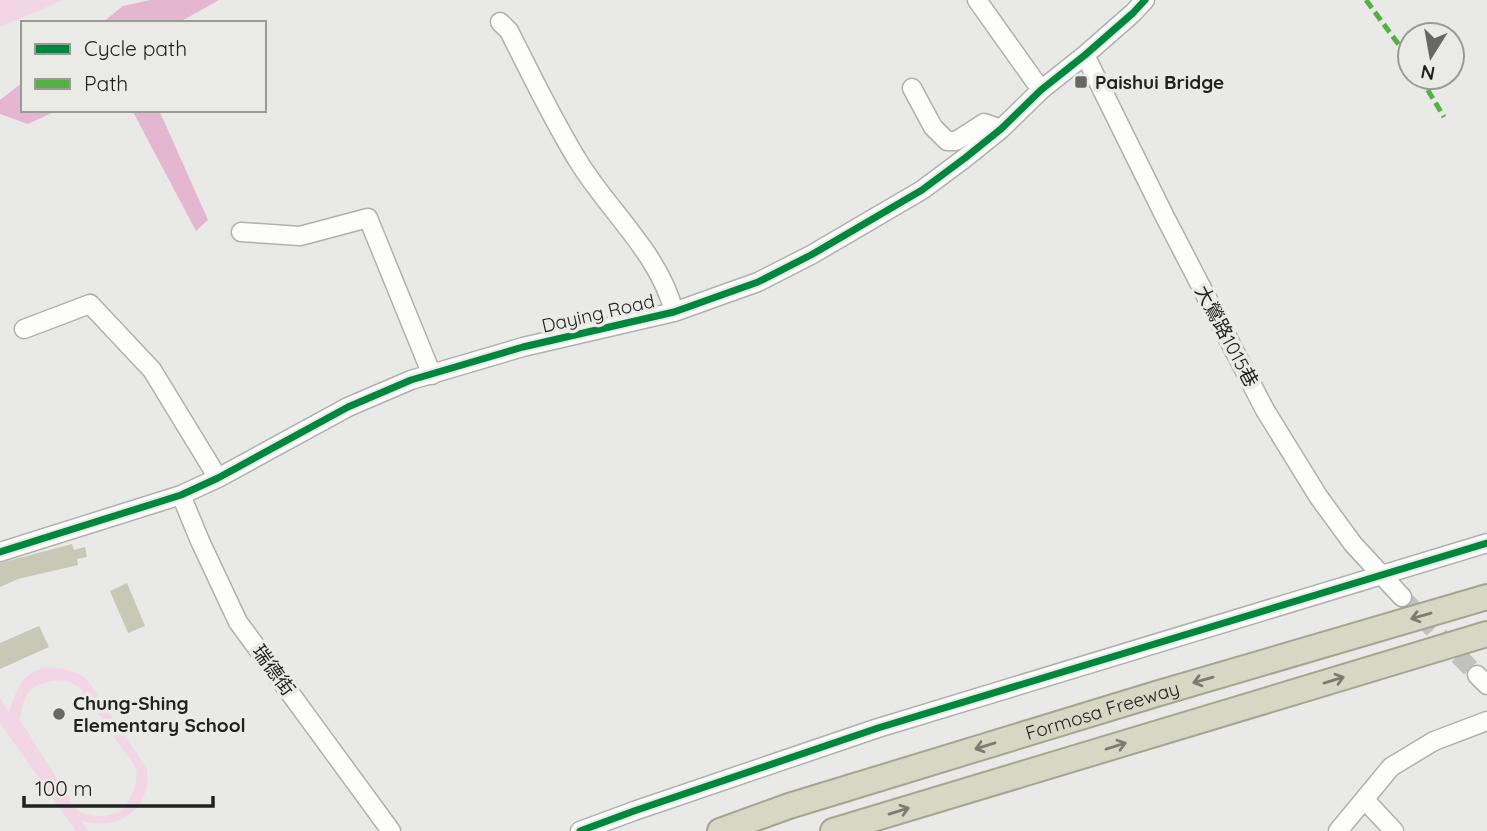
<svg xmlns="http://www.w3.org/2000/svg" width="1487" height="831" viewBox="0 0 1487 831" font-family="Quicksand,'Noto Sans TC',sans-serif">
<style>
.green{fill:#f2d6e5;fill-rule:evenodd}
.forest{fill:#e4b6cf}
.building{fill:#c7c9b6}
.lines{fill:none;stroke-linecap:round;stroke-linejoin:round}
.minor-tunnel{stroke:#c1c1bf;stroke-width:18;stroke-dasharray:18 9;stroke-linecap:butt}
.minor-casing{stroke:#b0b0ae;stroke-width:21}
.highway-casing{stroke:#a4a491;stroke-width:28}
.minor{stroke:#fcfcfb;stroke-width:18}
.highway{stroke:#d7d7c6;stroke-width:24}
.quiet{stroke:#55b145;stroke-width:5;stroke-dasharray:10 5;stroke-linecap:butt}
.cycleway-casing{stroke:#eaeae6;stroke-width:11}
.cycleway{stroke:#00873e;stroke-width:7}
.oneway{stroke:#7c7c73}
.poi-dot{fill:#676766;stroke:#eaeae6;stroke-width:2.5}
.labels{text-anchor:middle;stroke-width:7;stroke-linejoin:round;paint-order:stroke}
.poi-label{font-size:19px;font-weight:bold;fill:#212120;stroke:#eaeae6;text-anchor:start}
.street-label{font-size:19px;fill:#212120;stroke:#eaeae6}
</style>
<rect width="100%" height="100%" fill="#e9e9e7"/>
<path class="green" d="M 0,0 L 63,0 L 0,27 Z
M 42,668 C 59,667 71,669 86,678 L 147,769 C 152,809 119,831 81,821 L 88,831 L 76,831 L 0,723 L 0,698 L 9,712 C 16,692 20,675 42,668 ZM 58,680 L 70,682 L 80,688 C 95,709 109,730 124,751 C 127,756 134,763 136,769 C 139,785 128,811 112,814 C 99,818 88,817 76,809 L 20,720 C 25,690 27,686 58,680 Z"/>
<path class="forest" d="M 150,0 L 219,0 L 178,23 L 102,23 L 123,6 Z
M 23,82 L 23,110 L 58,110 L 28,124 L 0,114 L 0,100 Z
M 132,110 L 159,110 L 208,220 L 196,231 Z"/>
<path class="building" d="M 72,544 L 74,550 L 85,547 L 87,557 L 77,559 L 78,565 L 18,579 L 0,587 L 0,563 Z
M 127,583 L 145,626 L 128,633 L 110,591 Z
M 39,626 L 49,647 L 0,669 L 0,643 Z"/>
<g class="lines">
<path class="minor-tunnel" d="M 1402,597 L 1477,675"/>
<g class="minor-casing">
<path id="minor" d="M 977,0 L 1041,90
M 500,22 L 509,31 C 532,76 553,121 580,164 C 610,212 660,255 674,312
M 1085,55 L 1164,215 L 1265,410 L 1318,496 L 1353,544 L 1402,597
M 912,88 L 933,127 L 947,141 L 956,141 L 984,123 L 1001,129
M 241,232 L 300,236 L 368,218 L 432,375
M 24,329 L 90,304 L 152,370 L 218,478
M 181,495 L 200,541 L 238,622 L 391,831
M 0,552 L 181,495 L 218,478 L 348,407 L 411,380 L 523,347 L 674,312 L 758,282 L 811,255 L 922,190 L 965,158 L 1001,129 L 1041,90 L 1085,55 L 1133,13 L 1145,0
M 1477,675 L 1487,685
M 1365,800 L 1394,831
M 580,831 L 634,811 L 878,728 L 1487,543
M 1338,831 L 1391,767 L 1434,741 L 1487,721"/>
</g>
<g class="highway-casing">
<g id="highway">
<path id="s1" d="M 720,831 L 789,806 L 1156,694 L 1487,597"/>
<path d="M 833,831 L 1487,634"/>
</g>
</g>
<use href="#minor" class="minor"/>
<use href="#highway" class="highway"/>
<path class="quiet" d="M 1366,0 L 1410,60
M 1420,77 L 1444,117"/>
<g class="cycleway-casing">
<path id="cycleway" d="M 0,552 L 181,495 L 218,478 L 348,407 L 411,380 L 523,347 L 674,312 L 758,282 L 811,255 L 922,190 L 965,158 L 1001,129 L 1041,90 L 1085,55 L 1133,13 L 1145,0
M 580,831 L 634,811 L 878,728 L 1487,543"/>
</g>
<use href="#cycleway" class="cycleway"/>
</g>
<defs><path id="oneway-shaft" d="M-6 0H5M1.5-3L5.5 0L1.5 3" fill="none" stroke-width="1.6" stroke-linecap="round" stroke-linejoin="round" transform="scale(1.75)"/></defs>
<g class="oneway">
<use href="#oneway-shaft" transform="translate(1421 616) rotate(164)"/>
<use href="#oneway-shaft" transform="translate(1203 680) rotate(164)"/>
<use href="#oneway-shaft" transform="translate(1334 680) rotate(-17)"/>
<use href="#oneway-shaft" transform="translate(985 746) rotate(163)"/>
<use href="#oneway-shaft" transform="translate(1116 746) rotate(-17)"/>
<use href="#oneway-shaft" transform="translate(899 811) rotate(-17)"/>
</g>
<g class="poi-dot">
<rect x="1074" y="75" width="14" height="14" rx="3.5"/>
<circle cx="59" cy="714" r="7"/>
</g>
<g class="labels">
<g class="poi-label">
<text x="1095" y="89">Paishui Bridge</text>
<text x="73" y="710">Chung-Shing<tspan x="73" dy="22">Elementary School</tspan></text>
</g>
<g class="street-label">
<text transform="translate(598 313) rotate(-13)" y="7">Daying Road</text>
<text transform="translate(1227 336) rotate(62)" y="7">大鶯路1015巷</text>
<text transform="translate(274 670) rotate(54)" y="7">瑞德街</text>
<text dy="7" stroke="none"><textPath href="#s1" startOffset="401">Formosa Freeway</textPath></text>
</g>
</g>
<rect x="21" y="21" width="245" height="91" fill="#eaeae6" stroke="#9a9a97" stroke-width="2"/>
<rect x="35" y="44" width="35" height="10" fill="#00873e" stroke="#9a9a97" stroke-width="2"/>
<text x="84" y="56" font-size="21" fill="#212120">Cycle path</text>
<rect x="35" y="79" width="35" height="10" fill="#55b145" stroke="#9a9a97" stroke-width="2"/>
<text x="84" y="91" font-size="21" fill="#212120">Path</text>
<g transform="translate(1431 56) rotate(191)"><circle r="33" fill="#eaeae6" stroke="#9a9a97" stroke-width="2"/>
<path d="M0-5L12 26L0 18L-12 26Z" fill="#676766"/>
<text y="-10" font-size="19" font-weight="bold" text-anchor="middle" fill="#212120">N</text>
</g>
<path d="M24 796v10h189v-10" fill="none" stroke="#212120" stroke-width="3.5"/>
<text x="35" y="796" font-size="21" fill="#212120" stroke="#eaeae6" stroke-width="5" paint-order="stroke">100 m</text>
</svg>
